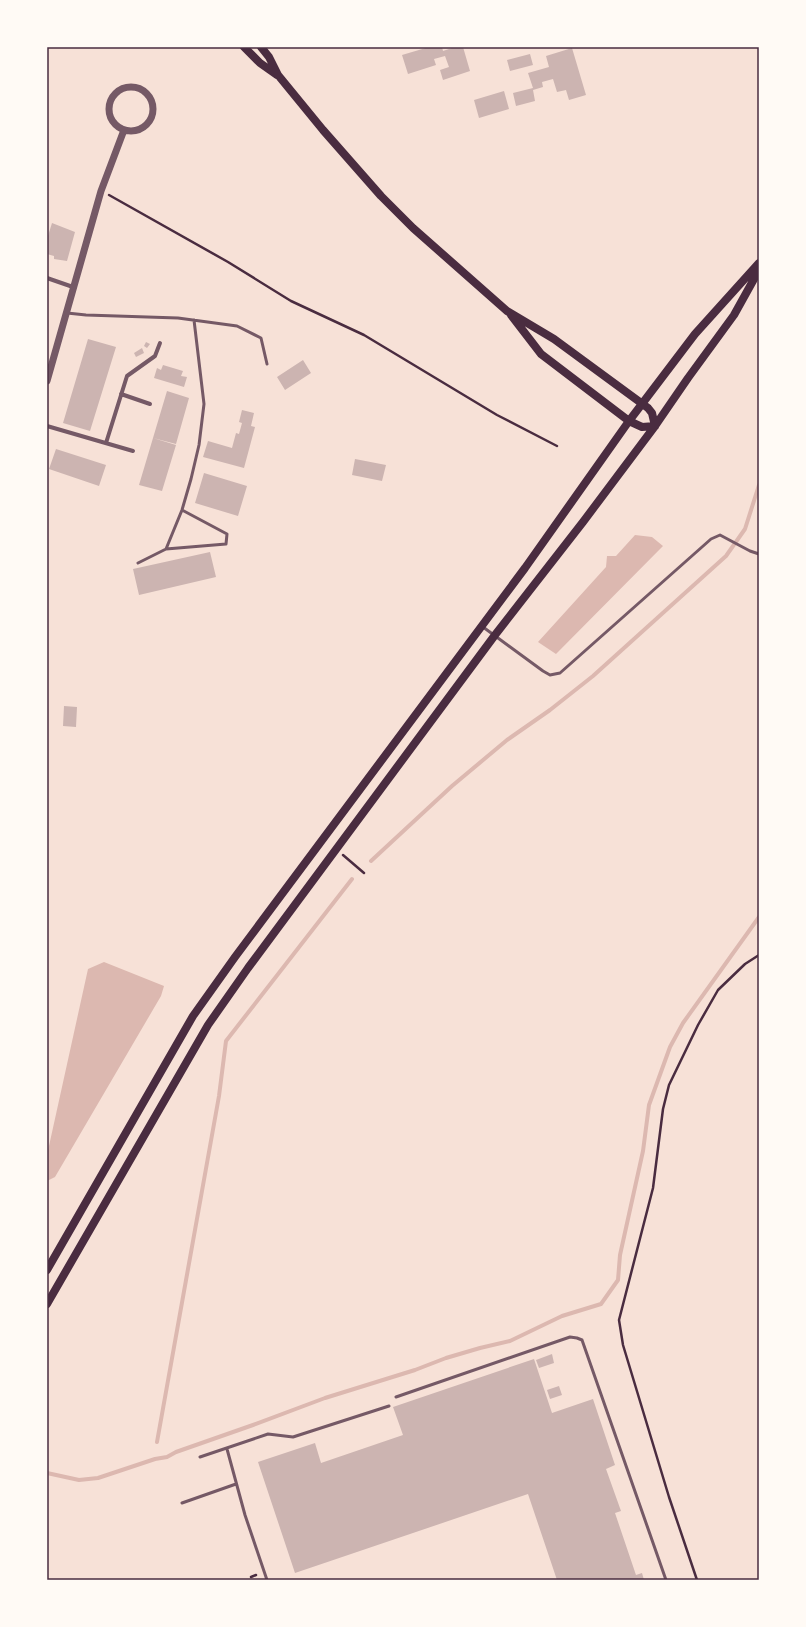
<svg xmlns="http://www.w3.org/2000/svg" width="806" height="1627" viewBox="0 0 806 1627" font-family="Signika,sans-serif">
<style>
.water{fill:#dcb8b0}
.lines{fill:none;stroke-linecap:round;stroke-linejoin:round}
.stream{stroke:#dcb8b0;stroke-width:4}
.building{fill:#ccb4b1}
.path{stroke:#4a2c40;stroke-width:2.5}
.service{stroke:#755966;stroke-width:3}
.minor{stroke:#755966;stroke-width:4}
.tertiary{stroke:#755966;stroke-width:7}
.secondary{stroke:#4a2c40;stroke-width:8}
.neatline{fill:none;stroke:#4a2c40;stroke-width:1.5}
</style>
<rect width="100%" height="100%" fill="#f7e1d7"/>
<path class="water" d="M 635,535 L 652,537 L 663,546 L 556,654 L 538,642 L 606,567 L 607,556 L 616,556 Z
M 104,962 L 164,986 L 161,996 L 55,1177 L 47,1181 L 47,1155 L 88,969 Z"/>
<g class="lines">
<path class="stream" d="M 371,861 L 452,786 L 507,740 L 550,710 L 593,676 L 726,556 L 745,529 L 759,485
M 157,1442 L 219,1096 L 226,1041 L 352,879
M 47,1473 L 79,1480 L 98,1478 L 155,1459 L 167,1457 L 176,1452 L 253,1425 L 325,1398 L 415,1370 L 446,1358 L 480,1348 L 510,1341 L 562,1316 L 601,1304 L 618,1280 L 620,1255 L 643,1151 L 649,1105 L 670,1047 L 683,1023 L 759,917"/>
</g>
<path class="building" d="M 429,47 L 442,47 L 443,51 L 455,47 L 463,47 L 470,71 L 443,80 L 440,70 L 449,67 L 445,56 L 434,59 L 436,65 L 408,74 L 402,55 Z
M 572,48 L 586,95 L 569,100 L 566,90 L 557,92 L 553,79 L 542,82 L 543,87 L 533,90 L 535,101 L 516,106 L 513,93 L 533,88 L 528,73 L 549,67 L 546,56 Z
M 530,54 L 533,65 L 510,71 L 507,60 Z
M 504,91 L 509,109 L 479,118 L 474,100 Z
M 52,223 L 75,232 L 67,261 L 54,259 L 54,256 L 47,254 L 47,239 Z
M 88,339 L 116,347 L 90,431 L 63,423 Z
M 146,342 L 150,344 L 147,348 L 144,346 Z
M 142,348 L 144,353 L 136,357 L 134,353 Z
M 303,360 L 311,373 L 285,390 L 277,377 Z
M 163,365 L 183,371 L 181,376 L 187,377 L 184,387 L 154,378 L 157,368 L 161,370 Z
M 167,391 L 189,398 L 176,444 L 153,438 Z
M 242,410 L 254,413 L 251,426 L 255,427 L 244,468 L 203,457 L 208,441 L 232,448 L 236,433 L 239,434 L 242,423 L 239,422 Z
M 153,438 L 176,445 L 162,491 L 139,485 Z
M 56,449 L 106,465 L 99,486 L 49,469 Z
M 355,459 L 386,465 L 382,481 L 352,475 Z
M 204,473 L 247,486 L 238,516 L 195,503 Z
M 210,552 L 216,577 L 139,595 L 133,569 Z
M 64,706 L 77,707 L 76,727 L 63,726 Z
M 552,1354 L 554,1363 L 539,1368 L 536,1360 Z
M 534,1359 L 552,1413 L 593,1399 L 615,1465 L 606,1469 L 621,1511 L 615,1513 L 636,1575 L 642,1573 L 644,1580 L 557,1580 L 528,1494 L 295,1573 L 258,1462 L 315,1443 L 321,1463 L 403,1435 L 393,1407 Z
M 559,1386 L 562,1395 L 550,1399 L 547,1390 Z"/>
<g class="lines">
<path class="path" d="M 109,195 L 228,262 L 291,301 L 364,335 L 497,415 L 557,446
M 343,855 L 364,873
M 251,1577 L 256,1575
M 697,1580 L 669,1497 L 623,1345 L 619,1320 L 653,1188 L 663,1109 L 669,1085 L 698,1025 L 718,990 L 745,964 L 759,955"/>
<path class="service" d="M 67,313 L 86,315 L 178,318 L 237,326 L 261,338 L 267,364
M 166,549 L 226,544 L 227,534 L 182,510
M 138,563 L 166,549 L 182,510 L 191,479 L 199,445 L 204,404 L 194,320
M 483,627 L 543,671 L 550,675 L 560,673 L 711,539 L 720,535 L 750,551 L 759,554
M 396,1397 L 570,1337 L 577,1338 L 582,1340 L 666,1580
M 227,1449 L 245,1515 L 267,1580
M 200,1457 L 268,1434 L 293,1437 L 389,1406
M 182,1503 L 236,1484"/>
<path class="minor" d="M 47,278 L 73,287
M 121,394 L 150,404
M 47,426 L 133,451
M 106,443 L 127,376 L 155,356 L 160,343"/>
<path class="tertiary" d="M109 109a22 22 0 1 1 44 0a22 22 0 1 1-44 0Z
M 47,381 L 101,191 L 124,130"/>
<path class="secondary" d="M 244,47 L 260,63 L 277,75
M 261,47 L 269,57 L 278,75 L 323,130 L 381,196 L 413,228 L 507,311 L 554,339 L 648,408 L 652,413 L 655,426
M 511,315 L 541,354 L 629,421 L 642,427 L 655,426
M 47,1270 L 193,1016 L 235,957 L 525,568 L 629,421 L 695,334 L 759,263
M 47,1304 L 208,1025 L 248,968 L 495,635 L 583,522 L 655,426 L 688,378 L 734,315 L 759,270"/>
</g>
<rect width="806" height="1627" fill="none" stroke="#fffaf5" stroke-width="96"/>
<rect x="48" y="48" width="710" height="1531" class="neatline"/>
</svg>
